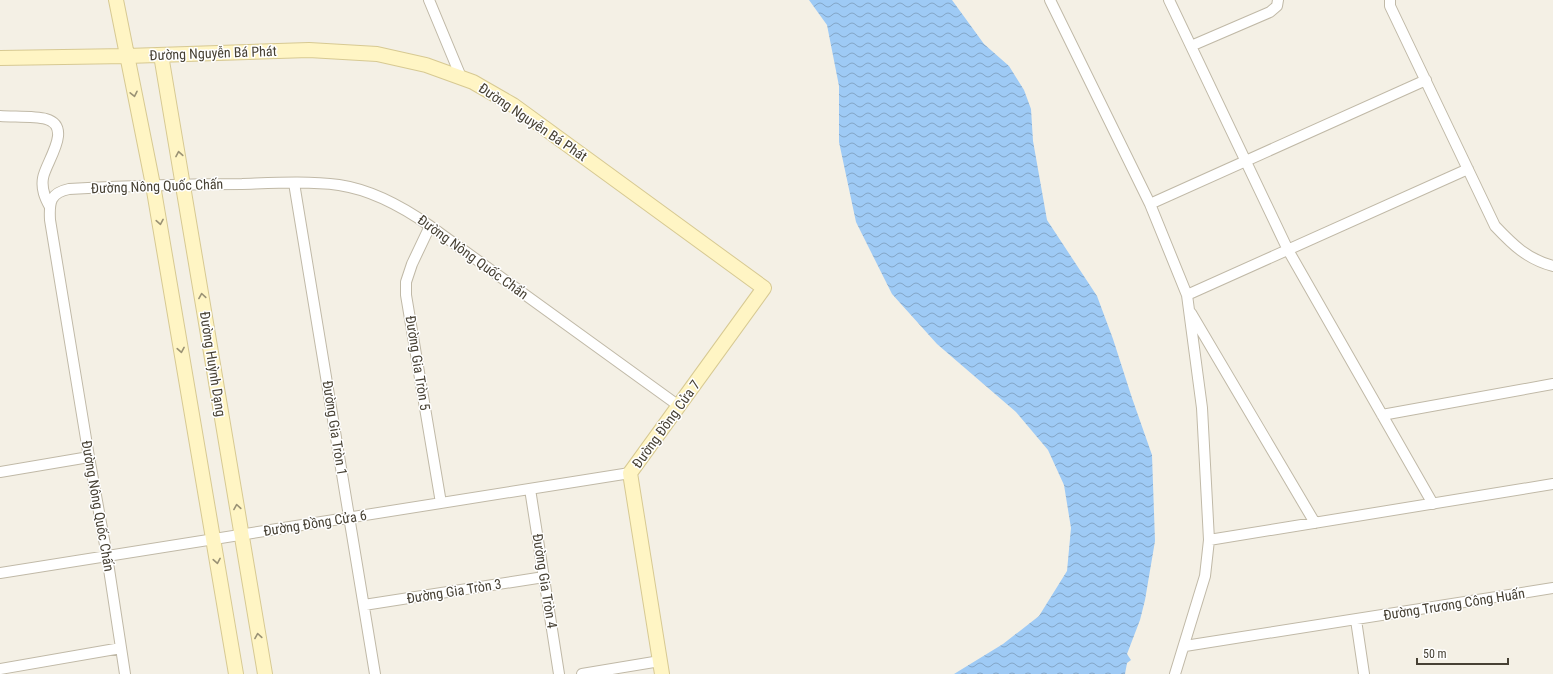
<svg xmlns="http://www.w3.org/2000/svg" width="1553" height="674" viewBox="0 0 1553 674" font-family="'Roboto Condensed',sans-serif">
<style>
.water{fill:url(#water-waves)}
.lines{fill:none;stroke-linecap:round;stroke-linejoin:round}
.street-casing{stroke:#c0b9a7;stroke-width:12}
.secondary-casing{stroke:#d7c992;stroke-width:16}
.street{stroke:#fff;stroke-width:10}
.secondary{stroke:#fff5c4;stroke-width:14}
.oneway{stroke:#9a9275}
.labels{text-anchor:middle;stroke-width:3;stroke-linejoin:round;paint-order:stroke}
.street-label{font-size:14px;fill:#474134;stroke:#fff}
</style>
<defs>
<pattern id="water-waves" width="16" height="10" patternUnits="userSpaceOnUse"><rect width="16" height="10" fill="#9ecaf5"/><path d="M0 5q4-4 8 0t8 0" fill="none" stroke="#83a6c7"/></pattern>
</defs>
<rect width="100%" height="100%" fill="#f4f0e5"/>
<path class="water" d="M 809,0 L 952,0 L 984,44 L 1009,66 L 1024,90 L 1031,109 L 1033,141 L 1047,220 L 1097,296 L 1113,339 L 1132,398 L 1152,455 L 1155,541 L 1145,600 L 1140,620 L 1127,654 L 1131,660 L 1127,663 L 1125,674 L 954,674 L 1003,644 L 1039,616 L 1067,571 L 1071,528 L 1064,485 L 1048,450 L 1016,412 L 937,344 L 892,294 L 856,222 L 839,142 L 839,86 L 827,25 Z"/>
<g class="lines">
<g class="street-casing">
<path id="street" d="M 429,0 L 461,77
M 1050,0 L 1150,204 L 1187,295 L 1202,408 L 1209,540 L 1205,576 L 1175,674
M 1169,0 L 1288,250 L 1433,504
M 1390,0 L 1390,6 L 1495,226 C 1513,245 1527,259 1553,266
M 1191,46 L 1270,12 L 1277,6 L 1278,0
M 0,116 C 13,117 35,116 46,119 C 74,127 45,163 43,178 C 41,189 45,198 50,207
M 294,183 L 375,674
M 1150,204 L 1426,80
M 430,226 L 412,264 L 406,282 L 406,295 L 441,503
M 1187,295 L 1468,169
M 1191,313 L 1315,523
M 1382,415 L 1553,384
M 0,472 L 89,457
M 530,489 L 559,674
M 1209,540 L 1553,484
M 0,573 L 630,473
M 364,605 L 544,577
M 1356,620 L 1364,674
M 1185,646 L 1553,588
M 0,669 L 121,648
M 125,674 L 107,556 L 89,457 L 50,220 C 49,202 50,193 69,189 C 127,186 184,184 242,184 C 274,183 308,181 339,185 C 373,190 403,207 430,226 L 679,406
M 582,674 L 660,661"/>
</g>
<g class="secondary-casing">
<path id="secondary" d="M 116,0 L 153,185 L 236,674
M 161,55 L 265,674
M 0,58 L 127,56 L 309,50 L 377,54 L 426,65 L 473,82 L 513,105 L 764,288 L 630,473 L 662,674"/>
</g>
<use href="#street" class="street"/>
<use href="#secondary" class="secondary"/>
</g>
<defs><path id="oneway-chevron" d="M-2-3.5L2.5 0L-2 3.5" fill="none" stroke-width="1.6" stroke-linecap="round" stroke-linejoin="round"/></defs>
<g class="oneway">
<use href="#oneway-chevron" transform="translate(134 94) rotate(78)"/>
<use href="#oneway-chevron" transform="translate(179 154) rotate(-100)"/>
<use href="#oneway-chevron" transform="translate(160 222) rotate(80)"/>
<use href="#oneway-chevron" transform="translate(202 296) rotate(-99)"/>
<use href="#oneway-chevron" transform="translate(181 350) rotate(80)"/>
<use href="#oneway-chevron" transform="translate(237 507) rotate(-99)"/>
<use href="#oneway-chevron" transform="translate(217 561) rotate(80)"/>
<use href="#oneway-chevron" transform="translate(258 636) rotate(-99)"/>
</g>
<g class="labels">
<g class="street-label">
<text transform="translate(213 53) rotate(-2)" y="5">Đường Nguyễn Bá Phát</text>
<text transform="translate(533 122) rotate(34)" y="5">Đường Nguyễn Bá Phát</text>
<text transform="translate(157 186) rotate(-2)" y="5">Đường Nông Quốc Chấn</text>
<text transform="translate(473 257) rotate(36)" y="5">Đường Nông Quốc Chấn</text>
<text transform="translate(418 363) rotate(81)" y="5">Đường Gia Tròn 5</text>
<text transform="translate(213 364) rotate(81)" y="5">Đường Huỳnh Dạng</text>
<text transform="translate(666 424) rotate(-54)" y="5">Đường Đồng Cửa 7</text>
<text transform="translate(335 428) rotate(81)" y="5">Đường Gia Tròn 1</text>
<text transform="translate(98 506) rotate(80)" y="5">Đường Nông Quốc Chấn</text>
<text transform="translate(315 523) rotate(-9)" y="5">Đường Đồng Cửa 6</text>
<text transform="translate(545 581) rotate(81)" y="5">Đường Gia Tròn 4</text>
<text transform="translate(454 591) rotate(-9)" y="5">Đường Gia Tròn 3</text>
<text transform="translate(1454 604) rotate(-9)" y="5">Đường Trương Công Huấn</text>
</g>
</g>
<path d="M1417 658v6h91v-6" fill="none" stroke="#474134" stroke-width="2"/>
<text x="1423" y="658" font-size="12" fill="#474134" stroke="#ffffff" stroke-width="3" paint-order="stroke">50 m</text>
</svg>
